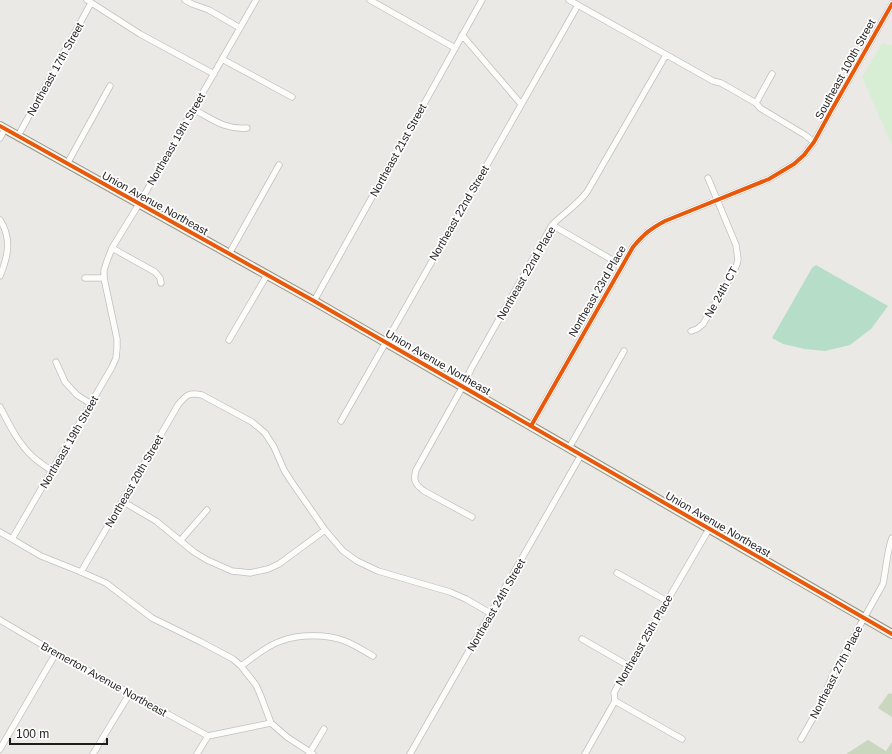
<svg xmlns="http://www.w3.org/2000/svg" width="892" height="754" viewBox="0 0 892 754" font-family="Helvetica,sans-serif">
<style>
.forest{fill:#c9d7be}
.park{fill:#d7eed4}
.pitch{fill:#b6ddc8}
.lines{fill:none;stroke-linecap:round;stroke-linejoin:round}
.street-casing{stroke:#c1c0be;stroke-width:7}
.secondary-casing{stroke:#939280;stroke-width:10}
.street{stroke:#fcfcfb;stroke-width:5.5}
.secondary{stroke:#f2f2eb;stroke-width:8}
.cycleway-casing{stroke:#fff;stroke-width:6}
.cycleway{stroke:#e8590c;stroke-width:4}
.labels{text-anchor:middle;stroke-width:3.5;stroke-linejoin:round;paint-order:stroke}
.street-label{font-size:11px;fill:#1d1d1d;stroke:#fff}
</style>
<rect width="100%" height="100%" fill="#ebe9e6"/>
<path class="forest" d="M 889,693 L 892,694 L 892,717 L 878,708 Z
M 868,740 L 886,751 L 892,742 L 892,754 L 846,754 Z"/>
<path class="park" d="M 882,43 L 892,45 L 892,145 L 862,77 Z"/>
<path class="pitch" d="M 816,265 L 888,306 L 871,329 L 850,345 L 825,351 L 805,349 L 783,344 L 772,338 L 812,268 Z"/>
<g class="lines">
<g class="street-casing">
<path id="street" d="M 87,0 L 140,34 L 214,74
M 185,0 L 192,4 L 209,10 L 240,28
M 370,0 L 455,48
M 569,0 L 713,81 L 721,83 L 756,103 L 760,108 L 805,135 L 814,142
M 462,35 L 521,104
M 222,59 L 292,97
M 756,103 L 772,74
M 193,109 C 212,119 225,130 247,128
M 18,136 L 91,3
M 0,138 L 5,129
M 67,164 L 110,86
M 0,220 C 12,238 8,257 0,276
M 552,225 L 621,265
M 112,248 L 155,272 L 160,278 L 161,283
M 229,254 L 279,165
M 85,278 L 104,278
M 314,301 L 482,0
M 691,331 L 697,329 L 703,324 L 734,271 L 737,264 L 738,259 L 736,245 L 708,178
M 229,340 L 267,275
M 56,362 L 65,382 L 77,395 L 91,404
M 0,407 C 9,424 18,443 32,456 C 38,462 45,466 52,471
M 341,421 L 578,5
M 531,426 L 633,247 C 644,234 650,229 665,221 L 769,179 L 794,164 L 804,155 L 814,142 L 831,111 L 892,4
M 569,448 L 624,351
M 122,501 L 156,521 L 194,552 L 207,560 L 232,571 L 242,572 L 250,573 L 268,569 L 279,564 L 325,530
M 472,517 L 424,491 C 415,484 413,481 416,470 L 463,386 L 471,369 L 552,225 C 563,214 577,205 587,192 L 666,55
M 0,532 L 41,556 L 81,572 L 106,583 L 152,618 L 201,642 L 233,659 L 241,666 L 256,685 L 260,694 L 271,723 L 287,737 L 313,754
M 12,539 L 112,367 L 116,358 L 117,348 L 117,339 L 104,278 L 104,270 L 107,261 L 112,248 L 139,204 L 256,0
M 180,541 L 207,510
M 81,572 L 178,405 C 186,395 189,392 202,395 L 252,422 L 265,433 L 274,447 L 284,470 L 291,481 L 325,530 L 343,551 L 357,561 L 378,571 L 450,592 L 466,599 L 490,613
M 617,573 L 667,601
M 0,620 L 56,653 L 208,736
M 582,639 L 629,666
M 241,666 C 254,657 266,646 281,641 C 300,634 326,634 345,641 C 355,645 364,651 373,656
M 615,701 L 682,739
M 208,736 L 271,723
M 801,739 L 821,704 L 834,672 L 883,584 C 886,570 887,551 892,538
M 0,749 L 56,653
M 93,754 L 130,693
M 197,754 L 208,736
M 309,754 L 324,729
M 410,754 L 581,455
M 585,754 L 615,701 L 614,693 L 616,689 L 709,529"/>
</g>
<g class="secondary-casing">
<path id="secondary" d="M 0,126 L 314,301 L 892,634"/>
</g>
<use href="#street" class="street"/>
<use href="#secondary" class="secondary"/>
<g class="cycleway-casing">
<path id="cycleway" d="M 0,126 L 314,301 L 892,634
M 531,426 L 633,247 C 644,234 650,229 665,221 L 769,179 L 794,164 L 804,155 L 814,142 L 831,111 L 892,4"/>
</g>
<use href="#cycleway" class="cycleway"/>
</g>
<g class="labels">
<g class="street-label">
<text transform="translate(55 69) rotate(-61)" y="4">Northeast 17th Street</text>
<text transform="translate(845 69) rotate(-61)" y="4">Southeast 100th Street</text>
<text transform="translate(176 139) rotate(-60)" y="4">Northeast 19th Street</text>
<text transform="translate(398 150) rotate(-61)" y="4">Northeast 21st Street</text>
<text transform="translate(155 203) rotate(29)" y="4">Union Avenue Northeast</text>
<text transform="translate(459 213) rotate(-60)" y="4">Northeast 22nd Street</text>
<text transform="translate(526 273) rotate(-60)" y="4">Northeast 22nd Place</text>
<text transform="translate(597 291) rotate(-60)" y="4">Northeast 23rd Place</text>
<text transform="translate(721 292) rotate(-61)" y="4">Ne 24th CT</text>
<text transform="translate(438 362) rotate(30)" y="4">Union Avenue Northeast</text>
<text transform="translate(69 442) rotate(-60)" y="4">Northeast 19th Street</text>
<text transform="translate(134 481) rotate(-60)" y="4">Northeast 20th Street</text>
<text transform="translate(718 524) rotate(30)" y="4">Union Avenue Northeast</text>
<text transform="translate(496 605) rotate(-60)" y="4">Northeast 24th Street</text>
<text transform="translate(644 640) rotate(-60)" y="4">Northeast 25th Place</text>
<text transform="translate(836 672) rotate(-63)" y="4">Northeast 27th Place</text>
<text transform="translate(104 679) rotate(29)" y="4">Bremerton Avenue Northeast</text>
</g>
</g>
<path d="M10 738v6h97v-6" fill="none" stroke="#1d1d1d" stroke-width="2"/>
<text x="16" y="738" font-size="12" fill="#1d1d1d" stroke="#ffffff" stroke-width="3" paint-order="stroke">100 m</text>
</svg>
